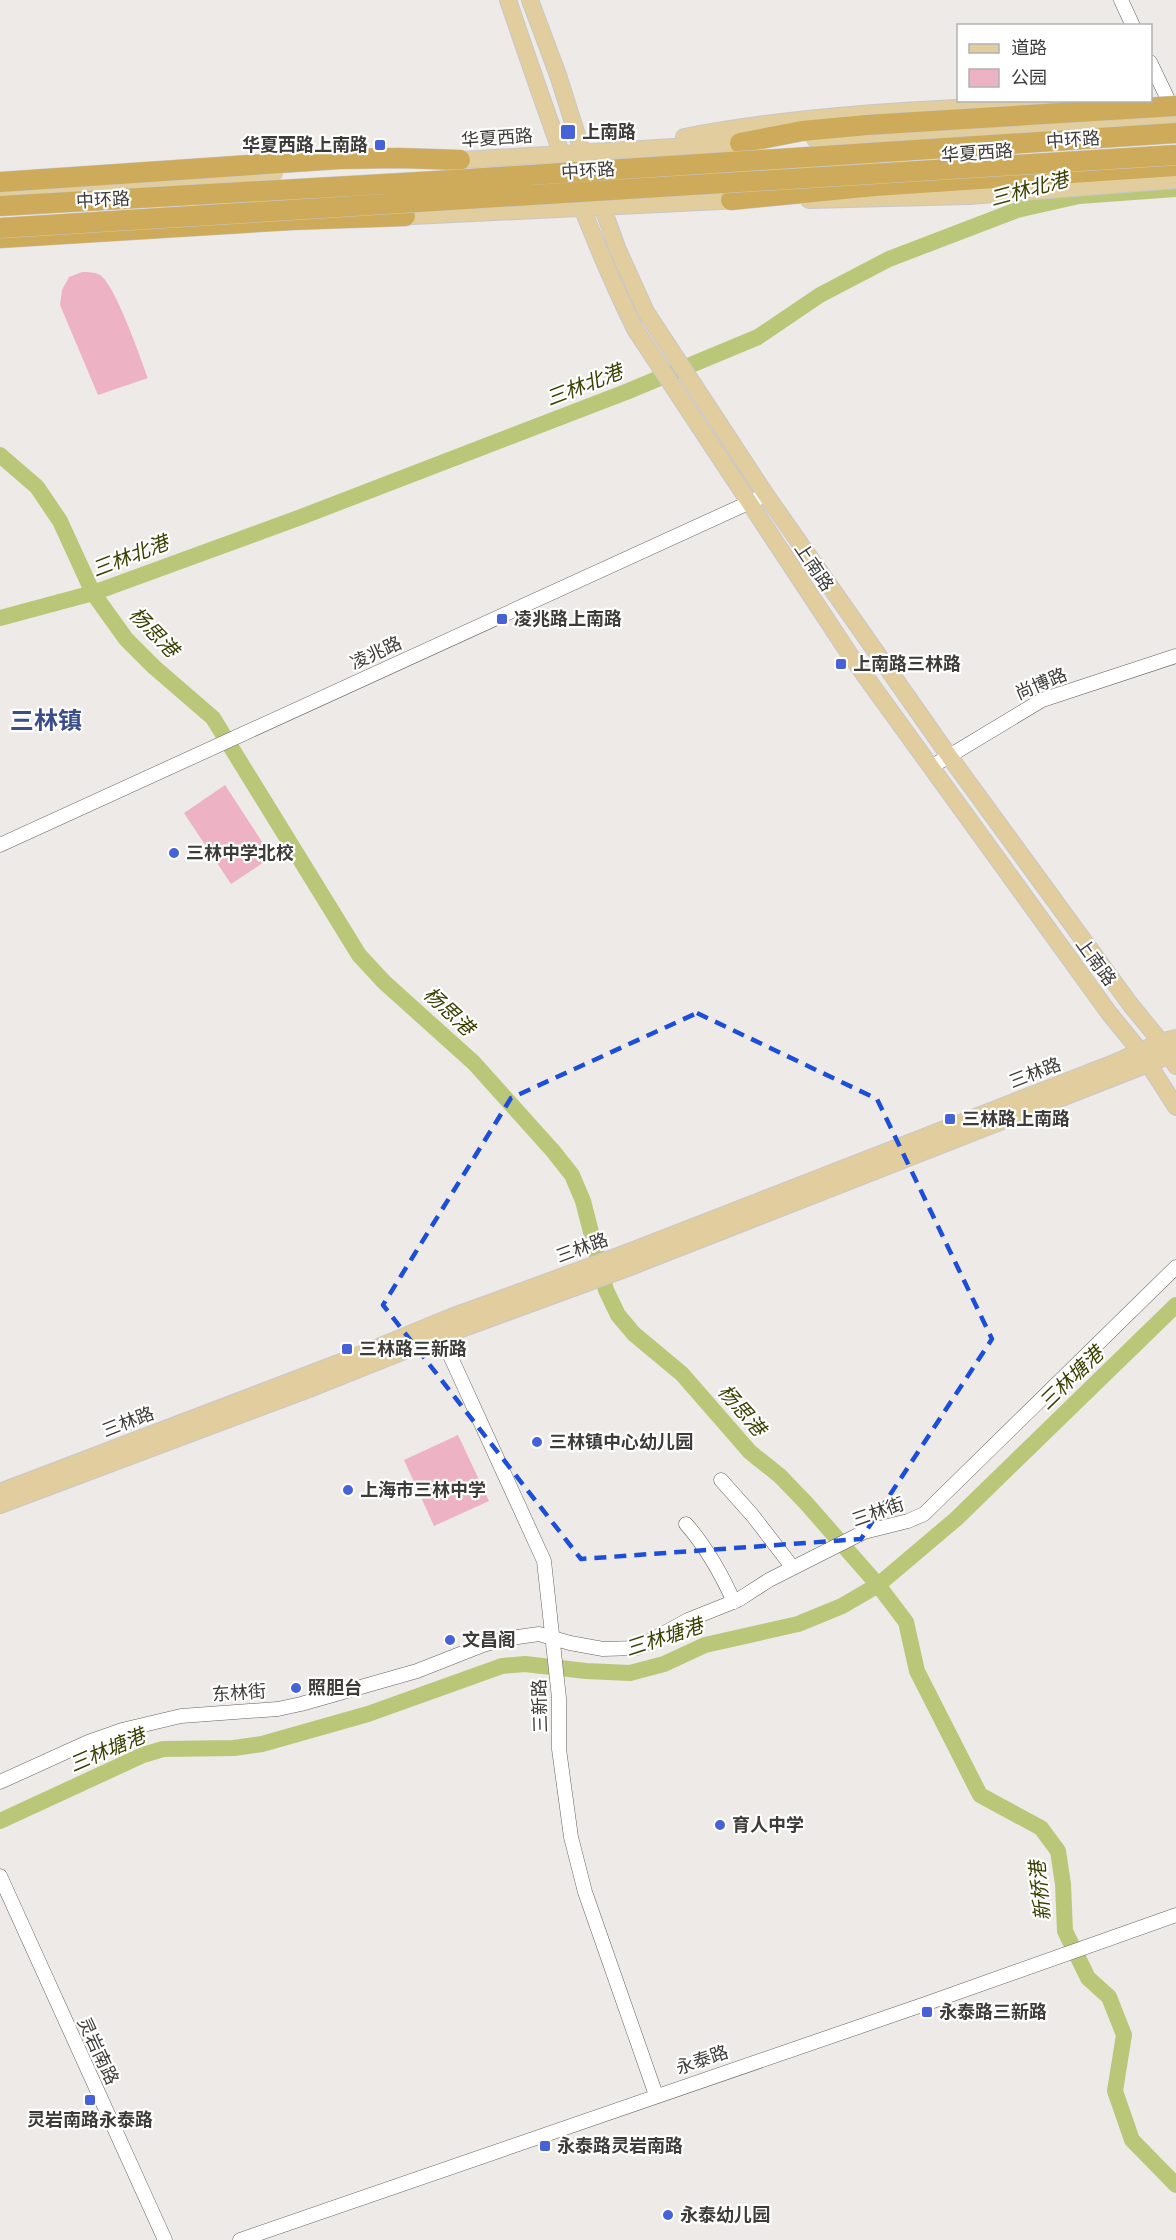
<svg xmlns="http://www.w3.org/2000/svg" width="1176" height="2240" viewBox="0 0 1176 2240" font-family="Rubik,'Noto Sans SC',sans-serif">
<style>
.green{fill:#eeb2c5}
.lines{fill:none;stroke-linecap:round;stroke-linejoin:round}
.river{stroke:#bac778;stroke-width:16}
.minor-casing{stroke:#666260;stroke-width:15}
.major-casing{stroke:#c9c8c8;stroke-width:18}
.highway-casing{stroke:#c9c8c8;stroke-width:21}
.minor{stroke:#fff;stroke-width:14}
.major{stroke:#e1cd9d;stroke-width:16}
.highway{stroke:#cdab5b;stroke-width:20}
.highway-bridge-casing{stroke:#c9c8c8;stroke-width:21;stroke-linecap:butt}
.highway-bridge{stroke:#cdab5b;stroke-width:20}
.marked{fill:none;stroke:#1d4ed8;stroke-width:4.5;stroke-dasharray:12 8;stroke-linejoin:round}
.poi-dot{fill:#4762d6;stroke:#fff;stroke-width:2}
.labels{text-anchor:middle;stroke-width:4.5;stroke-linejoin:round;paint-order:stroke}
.poi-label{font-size:18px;font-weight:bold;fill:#3d3c3a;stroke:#fff;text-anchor:start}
.street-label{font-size:18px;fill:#3d3c3a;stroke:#fff}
.water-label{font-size:20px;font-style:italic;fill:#394001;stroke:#fff}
.district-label{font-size:24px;font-weight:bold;fill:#3c4e89;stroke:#fff}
</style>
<rect width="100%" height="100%" fill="#eeeae8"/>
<path class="green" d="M 82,272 C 88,272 95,272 100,275 C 116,286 140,357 148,378 L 98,395 L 60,305 L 62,290 L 69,277 Z
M 225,785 L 272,857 L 231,884 L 184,813 Z
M 458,1435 L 489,1501 L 434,1526 L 404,1460 Z"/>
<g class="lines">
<path class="river" d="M 0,455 L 37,487 L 60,521 L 93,593 L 126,639 L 154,667 L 213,718 L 359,955 L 384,982 L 474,1063 L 553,1151 L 572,1175 L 583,1201 L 606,1290 L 618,1315 L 634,1334 L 682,1374 L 750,1452 L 780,1476 L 806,1503 L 878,1585 L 906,1622 L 917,1671 L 980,1795 L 1041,1828 L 1058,1851 L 1063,1884 L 1065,1931 L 1088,1978 L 1109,1997 L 1124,2035 L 1115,2091 L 1132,2140 L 1176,2185
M 0,618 L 93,593 L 301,517 L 626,392 L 758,337 L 820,295 L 889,259 L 1017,210 L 1079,196 L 1176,189
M 0,1821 L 143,1755 L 163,1749 L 234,1748 L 262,1744 L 368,1714 L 502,1666 L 525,1664 L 586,1671 L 630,1673 L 664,1664 L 705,1645 L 798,1624 L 842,1606 L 878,1585 L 956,1519 L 1176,1305"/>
<g class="minor-casing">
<path id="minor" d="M 1121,0 L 1133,26
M 1150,62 L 1175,114
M 931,767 L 1042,700 L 1176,656
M 0,845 L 757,499
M 438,1329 L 544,1561 L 559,1698 L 559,1749 L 571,1837 L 585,1892 L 656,2095
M 721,1480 L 753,1516 L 793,1568
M 686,1524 C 707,1548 721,1573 734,1602
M 0,1782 L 88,1742 L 122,1730 L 181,1716 L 278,1709 L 301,1704 L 417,1671 L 483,1645 L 504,1639 L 539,1634 L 570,1643 L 603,1649 L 637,1648 L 688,1620 L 738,1600 L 769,1580 L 864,1532 L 908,1521 L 924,1514 L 1176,1267
M 0,1876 L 165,2240
M 240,2240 L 925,2004 L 1176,1915"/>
</g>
<g class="major-casing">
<path id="major" d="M 508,0 C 546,111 583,223 635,329 L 850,655 L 1109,1013 L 1140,1051 L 1176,1107
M 530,0 L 558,75 L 582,151 L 618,250 L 646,312 L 766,495 L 949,756 L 1130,1004 L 1161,1042 L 1176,1066
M 684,137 C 823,110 965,108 1106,101
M 815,139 L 1176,117
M 447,161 L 753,142
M 0,192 L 274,173
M 809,200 L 969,196 L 1176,180
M 393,217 L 742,200
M 0,1492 L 349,1359 L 451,1317 L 621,1255 L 1114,1063 L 1161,1042 L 1176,1038
M 0,1505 L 309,1389 L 442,1336 L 625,1269 L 1176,1053"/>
</g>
<g class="highway-casing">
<path id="highway" d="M 740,143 L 802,131 L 867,125
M 339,159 L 399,158 L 460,160
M 731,200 L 875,186 L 1176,166
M 0,238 L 292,220 L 405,216"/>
</g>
<use href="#minor" class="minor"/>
<use href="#major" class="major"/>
<use href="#highway" class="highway"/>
<g class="highway-bridge-casing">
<path id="highway-bridge" d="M 867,125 L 1176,106
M 0,182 L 339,159
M 0,206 L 454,180 L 1176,133
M 0,228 L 1176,155"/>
</g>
<use href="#highway-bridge" class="highway-bridge"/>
</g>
<path class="marked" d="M 697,1013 L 877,1099 L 992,1339 L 861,1539 L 581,1559 L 383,1305 L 511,1098 Z"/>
<g class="poi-dot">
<rect x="560" y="124" width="16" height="16" rx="3"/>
<rect x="374" y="139" width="12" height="12" rx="3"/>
<rect x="496" y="613" width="12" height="12" rx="3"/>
<rect x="835" y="658" width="12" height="12" rx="3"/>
<circle cx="174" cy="853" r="6"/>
<rect x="944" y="1113" width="12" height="12" rx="3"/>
<rect x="341" y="1343" width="12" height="12" rx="3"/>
<circle cx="537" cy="1442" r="6"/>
<circle cx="348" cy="1490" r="6"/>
<circle cx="450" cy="1640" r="6"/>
<circle cx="296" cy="1688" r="6"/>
<circle cx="720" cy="1825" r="6"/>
<rect x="921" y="2006" width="12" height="12" rx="3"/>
<rect x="84" y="2094" width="12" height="12" rx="3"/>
<rect x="539" y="2140" width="12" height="12" rx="3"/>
<circle cx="668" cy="2215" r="6"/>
</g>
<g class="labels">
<g class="poi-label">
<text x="582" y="138">上南路</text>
<text x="368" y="151" text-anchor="end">华夏西路上南路</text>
<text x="514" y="625">凌兆路上南路</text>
<text x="853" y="670">上南路三林路</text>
<text x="186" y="859">三林中学北校</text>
<text x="962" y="1125">三林路上南路</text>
<text x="359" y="1355">三林路三新路</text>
<text x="549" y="1448">三林镇中心幼儿园</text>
<text x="360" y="1496">上海市三林中学</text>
<text x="462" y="1646">文昌阁</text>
<text x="308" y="1694">照胆台</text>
<text x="732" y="1831">育人中学</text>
<text x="939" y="2018">永泰路三新路</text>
<text x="90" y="2126" text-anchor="middle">灵岩南路永泰路</text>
<text x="557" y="2152">永泰路灵岩南路</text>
<text x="680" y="2221">永泰幼儿园</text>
</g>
<g class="street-label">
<text transform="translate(497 138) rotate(-4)" y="6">华夏西路</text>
<text transform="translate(1073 140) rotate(-4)" y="6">中环路</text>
<text transform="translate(977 153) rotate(-4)" y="6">华夏西路</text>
<text transform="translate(588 171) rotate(-4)" y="6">中环路</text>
<text transform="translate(103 200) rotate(-3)" y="6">中环路</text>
<text transform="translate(814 567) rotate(56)" y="6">上南路</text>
<text transform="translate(376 653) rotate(-25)" y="6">凌兆路</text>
<text transform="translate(1041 684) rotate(-23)" y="6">尚博路</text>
<text transform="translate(1096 962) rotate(54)" y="6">上南路</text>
<text transform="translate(1035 1073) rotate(-21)" y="6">三林路</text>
<text transform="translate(582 1248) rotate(-20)" y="6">三林路</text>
<text transform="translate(128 1422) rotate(-21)" y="6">三林路</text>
<text transform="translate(878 1512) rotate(-19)" y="6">三林街</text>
<text transform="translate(239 1693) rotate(-4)" y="6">东林街</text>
<text transform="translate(540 1706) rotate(-92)" y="6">三新路</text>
<text transform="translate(98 2051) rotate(65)" y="6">灵岩南路</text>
<text transform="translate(702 2060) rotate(-19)" y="6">永泰路</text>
</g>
<g class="water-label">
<text transform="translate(1029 189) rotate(-15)" y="7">三林北港</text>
<text transform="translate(584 385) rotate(-21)" y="7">三林北港</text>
<text transform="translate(130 556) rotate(-21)" y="7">三林北港</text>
<text transform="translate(154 632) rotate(46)" y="7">杨思港</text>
<text transform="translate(449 1011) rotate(43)" y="7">杨思港</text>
<text transform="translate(1071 1378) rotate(-44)" y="7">三林塘港</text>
<text transform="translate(742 1410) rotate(49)" y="7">杨思港</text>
<text transform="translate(664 1637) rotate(-18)" y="7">三林塘港</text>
<text transform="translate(107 1750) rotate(-23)" y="7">三林塘港</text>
<text transform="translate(1040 1891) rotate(-96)" y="7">新桥港</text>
</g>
<g class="district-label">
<text x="46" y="729">三林镇</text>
</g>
</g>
<rect x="957" y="24" width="195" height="78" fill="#ffffff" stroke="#b1b1b0" stroke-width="1.5"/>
<rect x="969" y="44" width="30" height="9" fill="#e1cd9d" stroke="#b1b1b0" stroke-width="1.5"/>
<text x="1011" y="54" font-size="18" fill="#3d3c3a">道路</text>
<rect x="969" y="69" width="30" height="18" fill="#eeb2c5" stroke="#b1b1b0" stroke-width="1.5"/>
<text x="1011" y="84" font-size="18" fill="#3d3c3a">公园</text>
</svg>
